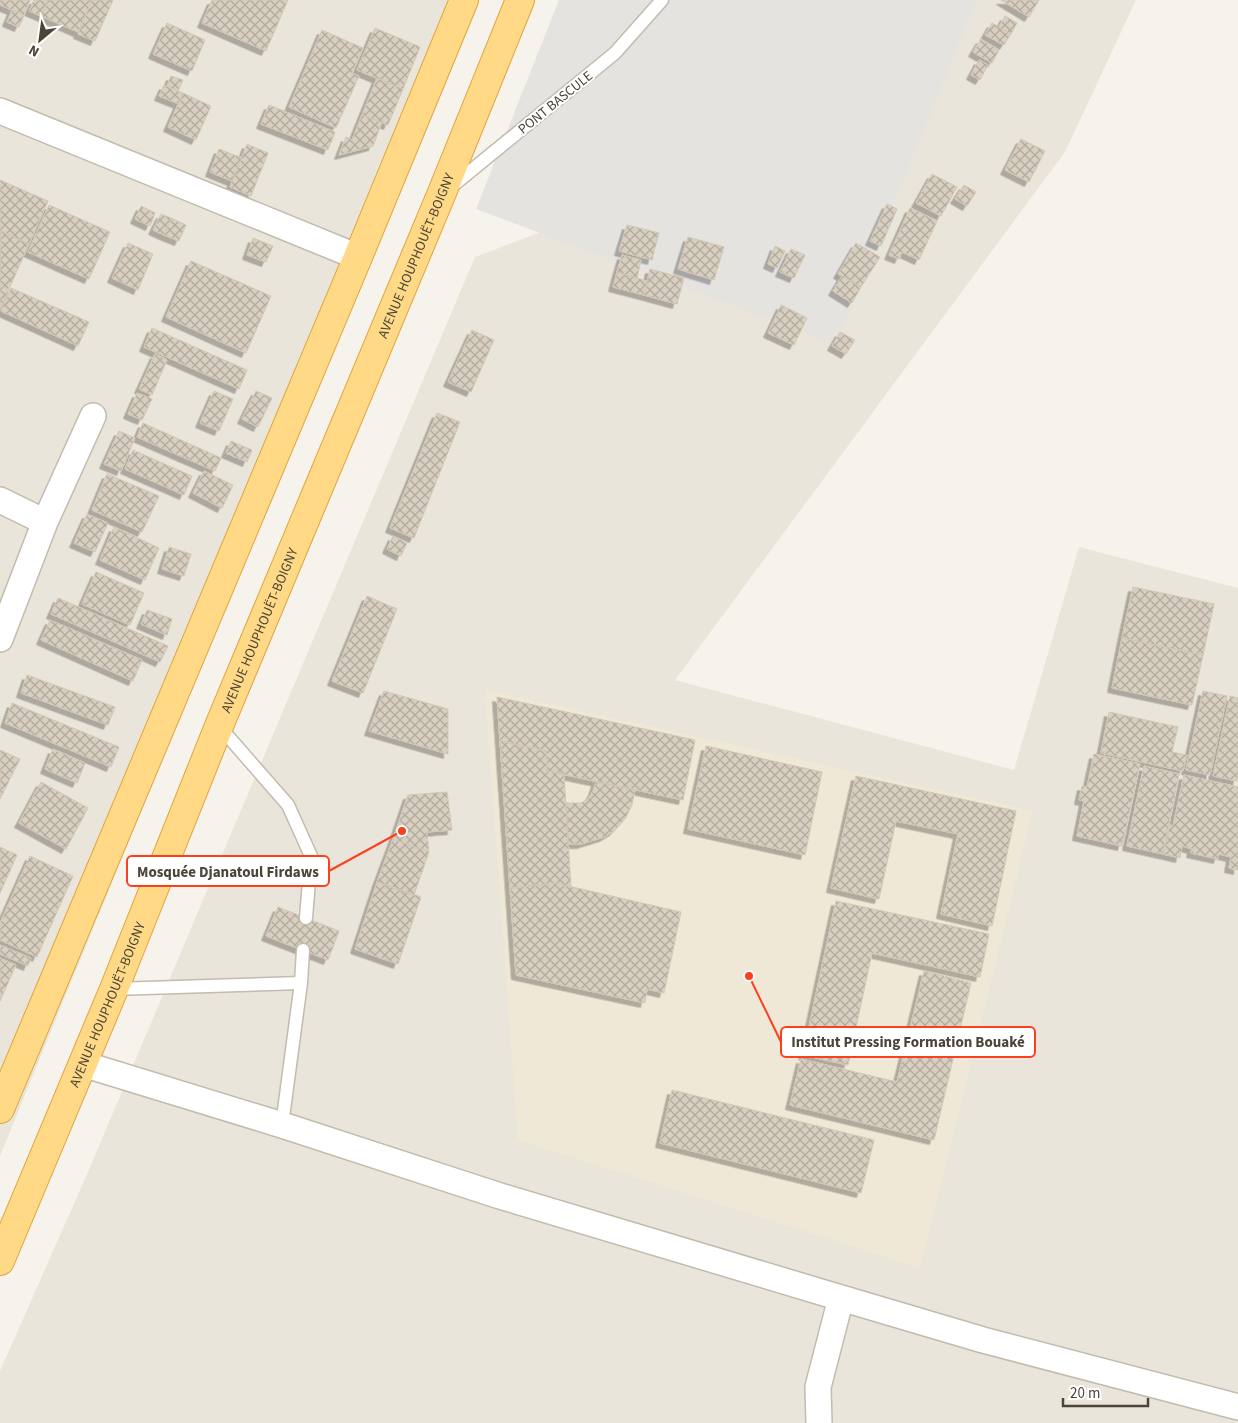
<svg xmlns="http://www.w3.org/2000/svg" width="1238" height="1423" viewBox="0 0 1238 1423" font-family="'Source Sans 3',sans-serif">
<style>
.residential{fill:#eae5da}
.education{fill:#efe8d6}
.parking{fill:#e5e3e0}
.building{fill:url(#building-cross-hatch);stroke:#d3c7b4;filter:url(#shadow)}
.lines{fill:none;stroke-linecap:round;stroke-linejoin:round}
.service-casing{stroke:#c2bbae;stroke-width:15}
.minor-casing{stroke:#c2bbae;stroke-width:28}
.trunk-casing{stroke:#e0a43c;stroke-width:30}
.service{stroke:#fff;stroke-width:12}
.minor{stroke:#fff;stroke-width:25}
.trunk{stroke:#ffd985;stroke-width:28}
.labels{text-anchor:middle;stroke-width:4;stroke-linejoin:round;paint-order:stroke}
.street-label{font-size:14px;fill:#4b4439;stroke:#fff}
.leader{fill:none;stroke:#fc3f1d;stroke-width:2}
.callout-dot{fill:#fc3f1d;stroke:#fff;stroke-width:2}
.callout{fill:#fff;stroke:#fc3f1d;stroke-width:2}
.callout-label{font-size:15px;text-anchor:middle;font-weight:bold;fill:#4b4439}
</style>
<defs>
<pattern id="building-cross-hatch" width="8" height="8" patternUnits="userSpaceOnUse" patternTransform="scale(1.25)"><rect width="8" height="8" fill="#d8cfc1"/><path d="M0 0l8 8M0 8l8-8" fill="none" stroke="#b1aa9e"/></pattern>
<filter id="shadow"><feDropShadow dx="-4.5" dy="4.5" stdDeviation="0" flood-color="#0004"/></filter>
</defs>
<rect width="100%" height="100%" fill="#f6f3ec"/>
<path class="residential" d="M 0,0 L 473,0 L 0,1156 Z
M 925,0 L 1136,0 L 1065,152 L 675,680 L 1014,770 L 1079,547 L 1238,588 L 1238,1423 L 0,1423 L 0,1371 L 88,1172 L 475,257 L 640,194 Z"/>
<path class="education" d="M 485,690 L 1033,811 L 920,1268 L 518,1140 Z"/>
<path class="parking" d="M 559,0 L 977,0 L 836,344 L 476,209 Z"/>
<path class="building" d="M 0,0 L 30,0 L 24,15 L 0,5 Z
M 34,0 L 48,0 L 41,16 L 29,11 Z
M 48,0 L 92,0 L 78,32 L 41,16 Z
M 92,0 L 113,0 L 95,41 L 78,34 Z
M 212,0 L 288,0 L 266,51 L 202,23 Z
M 1001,0 L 1039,0 L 1029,17 Z
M 12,10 L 24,15 L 19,27 L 7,22 Z
M 1005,16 L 1017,23 L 1011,34 L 999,27 Z
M 167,23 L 205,40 L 192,71 L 153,54 Z
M 992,23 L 1011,34 L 1004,45 L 985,35 Z
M 375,28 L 420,47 L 403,89 L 357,70 Z
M 322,30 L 363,48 L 352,73 L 359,76 L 336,128 L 289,107 Z
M 981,39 L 999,50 L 992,63 L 973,52 Z
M 979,60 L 988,65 L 980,80 L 971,75 Z
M 171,76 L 183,80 L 178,91 L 167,86 Z
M 377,78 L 403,89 L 388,125 L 362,115 Z
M 164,85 L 183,93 L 179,104 L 159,96 Z
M 183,93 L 211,106 L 196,140 L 168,127 Z
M 269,105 L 335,132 L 328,150 L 261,124 Z
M 362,115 L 382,122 L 373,146 L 339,155 L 346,137 L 352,140 Z
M 1021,139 L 1045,151 L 1029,182 L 1005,170 Z
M 247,144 L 268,153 L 251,196 L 230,187 Z
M 219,149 L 242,158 L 232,181 L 210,172 Z
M 932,174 L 957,187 L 941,216 L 916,203 Z
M 0,180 L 48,201 L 29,244 L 0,231 Z
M 964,185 L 976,192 L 967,206 L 955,199 Z
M 887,204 L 897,209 L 881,246 L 870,241 Z
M 49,205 L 110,232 L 89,279 L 28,252 Z
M 141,206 L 155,213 L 150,226 L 135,219 Z
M 910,208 L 937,221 L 919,260 L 902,252 L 899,259 L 889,255 Z
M 161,214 L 171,218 L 164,235 L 153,230 Z
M 171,218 L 186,225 L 179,241 L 164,235 Z
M 627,225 L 659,233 L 652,260 L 619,251 Z
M 1,231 L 29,244 L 9,289 L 0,286 Z
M 688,237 L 724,247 L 714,280 L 678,269 Z
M 253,238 L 273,246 L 266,262 L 247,255 Z
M 128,243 L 153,254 L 138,290 L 112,278 Z
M 856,243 L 880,257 L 861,287 L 838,274 Z
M 775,246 L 785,251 L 777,268 L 768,264 Z
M 791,249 L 805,255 L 794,278 L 780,272 Z
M 622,255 L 641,260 L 637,278 L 617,272 Z
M 191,261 L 271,296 L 246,353 L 166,317 Z
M 650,269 L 684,278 L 677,304 L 644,295 Z
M 617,272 L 647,281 L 644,295 L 613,287 Z
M 842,276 L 861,287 L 852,303 L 833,291 Z
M 0,286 L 9,289 L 0,309 Z
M 11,288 L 89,322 L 78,346 L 1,311 Z
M 781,305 L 807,318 L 794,345 L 768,333 Z
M 152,328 L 247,370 L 239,389 L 144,347 Z
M 472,330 L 494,340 L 471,392 L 448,382 Z
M 840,332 L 855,340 L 846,354 L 832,346 Z
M 155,354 L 167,360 L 152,395 L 139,389 Z
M 214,391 L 233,399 L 219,431 L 200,423 Z
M 256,391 L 272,398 L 258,427 L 242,419 Z
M 137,393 L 152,399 L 142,420 L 128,414 Z
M 437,413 L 460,422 L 414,538 L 390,528 Z
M 143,423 L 221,458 L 215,471 L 137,437 Z
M 119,431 L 135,438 L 121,471 L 104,464 Z
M 231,441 L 252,450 L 247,462 L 226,453 Z
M 133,450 L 192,476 L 184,495 L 125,469 Z
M 204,471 L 233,485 L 222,508 L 193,493 Z
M 107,474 L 159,496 L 142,532 L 92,510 Z
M 87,514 L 108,523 L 95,552 L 74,543 Z
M 114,527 L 159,548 L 145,580 L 100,560 Z
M 393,536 L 407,543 L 401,556 L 387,549 Z
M 169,547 L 191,554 L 184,576 L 162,569 Z
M 96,572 L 144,593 L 130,625 L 82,604 Z
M 1133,587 L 1214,604 L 1203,655 L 1122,638 Z
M 367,596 L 397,609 L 363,693 L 332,681 Z
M 58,598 L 168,646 L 160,662 L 51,614 Z
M 147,610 L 172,619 L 167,635 L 141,624 Z
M 50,620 L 142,660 L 133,681 L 41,640 Z
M 1122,638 L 1203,655 L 1192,705 L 1112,688 Z
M 27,675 L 115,707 L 108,725 L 21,693 Z
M 384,691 L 448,709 L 448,754 L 369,731 Z
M 1203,691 L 1227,696 L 1210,775 L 1186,770 Z
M 1230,696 L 1238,698 L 1238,774 L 1237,781 L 1213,776 Z
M 497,697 L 695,740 L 683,800 L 547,771 L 546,751 L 500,741 Z
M 12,703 L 119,747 L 111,767 L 5,723 Z
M 1109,712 L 1178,727 L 1172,752 L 1187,755 L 1183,771 L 1101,753 Z
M 500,741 L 546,751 L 547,771 L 564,774 L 571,887 L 555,883 L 510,888 Z
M 706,746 L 822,772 L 805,855 L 688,829 Z
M 53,749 L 85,763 L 77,783 L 45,769 Z
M 0,750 L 20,759 L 0,799 Z
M 1094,754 L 1140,764 L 1122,846 L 1077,836 L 1084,801 L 1079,800 L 1082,786 L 1087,787 Z
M 1144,766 L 1179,774 L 1163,854 L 1127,846 Z
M 1184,775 L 1238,787 L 1238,870 L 1229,868 L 1231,857 L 1219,854 L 1218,859 L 1191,853 L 1192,849 L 1182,846 L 1180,858 L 1163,854 L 1170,825 L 1173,826 Z
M 856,776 L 1016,811 L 992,926 L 941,914 L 958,834 L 896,821 L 879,899 L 831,888 Z
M 41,782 L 88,808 L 66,849 L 19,823 Z
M 596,782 L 635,790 L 632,805 L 625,819 L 614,831 L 604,837 L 581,844 L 568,844 L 566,803 L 581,803 L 588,799 L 593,791 Z
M 447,792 L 452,830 L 427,832 L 429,852 L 393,839 L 408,795 Z
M 393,839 L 429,852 L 414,895 L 377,882 Z
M 0,847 L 17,855 L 0,893 Z
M 30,856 L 73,876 L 37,957 L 0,940 L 0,923 Z
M 377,882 L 421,897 L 398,964 L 355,949 Z
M 555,883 L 681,912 L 664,993 L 647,989 L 645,1003 L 516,975 L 510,888 Z
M 836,901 L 989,934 L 980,977 L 872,953 L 848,1065 L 803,1055 Z
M 278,907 L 339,931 L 328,960 L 266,936 Z
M 0,945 L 31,958 L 28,966 L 0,954 Z
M 0,958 L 16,965 L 0,1001 Z
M 924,971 L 971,983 L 934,1140 L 790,1105 L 801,1059 L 897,1082 Z
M 672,1090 L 874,1140 L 861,1193 L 660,1143 Z"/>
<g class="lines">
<g class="service-casing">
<path id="service" d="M 451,187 L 615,53 L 662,0
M 219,726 L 288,805 L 311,856 L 306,918
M 114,989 L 301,983 L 303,950
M 282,1125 L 301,983"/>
</g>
<g class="minor-casing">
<path id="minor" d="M 0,111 L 358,257
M 0,500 L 45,522
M 0,639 L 45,522 L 93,416
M 83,1064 L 282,1125 L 500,1196 L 841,1298 L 983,1340 L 1238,1407
M 819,1423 L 818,1387 L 841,1298"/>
</g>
<g class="trunk-casing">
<g id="trunk">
<path d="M 0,1109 L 358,257 L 464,0"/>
<path id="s1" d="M 0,1261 L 114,989 L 219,726 L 441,195 L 520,0"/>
</g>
</g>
<use href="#service" class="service"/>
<use href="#minor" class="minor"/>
<use href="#trunk" class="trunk"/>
</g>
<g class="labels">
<g class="street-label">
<text transform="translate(555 102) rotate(-39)" y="5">PONT BASCULE</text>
<text dy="5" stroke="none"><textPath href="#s1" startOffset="1088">AVENUE HOUPHOUËT-BOIGNY</textPath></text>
<text dy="5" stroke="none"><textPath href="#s1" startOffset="682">AVENUE HOUPHOUËT-BOIGNY</textPath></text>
<text dy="5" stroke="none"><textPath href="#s1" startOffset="278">AVENUE HOUPHOUËT-BOIGNY</textPath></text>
</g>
</g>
<path class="leader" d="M402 831L329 871M749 976L781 1042"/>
<g class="callout-dot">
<circle cx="402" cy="831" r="5"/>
<circle cx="749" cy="976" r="5"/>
</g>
<g class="callout">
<rect x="127" y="856" width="202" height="30" rx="5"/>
<rect x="781" y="1027" width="254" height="30" rx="5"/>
</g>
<g class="callout-label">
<text x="228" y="877">Mosquée Djanatoul Firdaws</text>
<text x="908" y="1047">Institut Pressing Formation Bouaké</text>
</g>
<g transform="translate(40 40) rotate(209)" stroke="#ffffff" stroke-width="4" paint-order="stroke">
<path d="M0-4L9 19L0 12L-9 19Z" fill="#4b4439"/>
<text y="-8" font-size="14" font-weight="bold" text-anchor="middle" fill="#4b4439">N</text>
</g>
<path d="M1063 1398v8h85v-8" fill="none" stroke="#4b4439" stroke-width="2.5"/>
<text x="1070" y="1398" font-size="15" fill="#4b4439" stroke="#ffffff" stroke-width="4" paint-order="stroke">20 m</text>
</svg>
